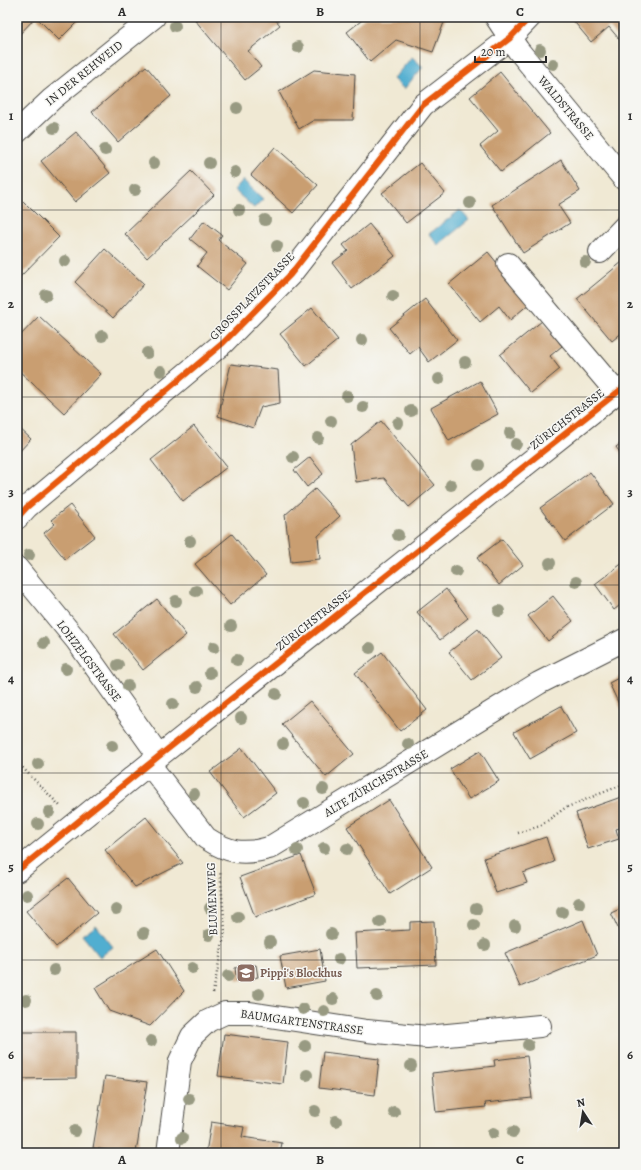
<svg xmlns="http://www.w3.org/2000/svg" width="641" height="1170" viewBox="0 0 641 1170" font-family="Alegreya,serif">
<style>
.water{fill:#51aed0;stroke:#3e6c7e}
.building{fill:#c99e71}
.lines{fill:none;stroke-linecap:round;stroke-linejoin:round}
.minor-casing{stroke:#494844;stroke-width:24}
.path{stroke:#494844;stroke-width:2.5;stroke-dasharray:1 3;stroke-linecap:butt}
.minor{stroke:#fff;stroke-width:22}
.cycleway-casing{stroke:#f6f6f2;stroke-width:8}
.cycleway{stroke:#e8590c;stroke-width:6}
.tree{fill:#989a82}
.grid{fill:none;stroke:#2b2b2b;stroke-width:1;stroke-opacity:0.55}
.labels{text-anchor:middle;stroke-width:3;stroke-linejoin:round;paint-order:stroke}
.street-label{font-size:12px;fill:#2b2b2b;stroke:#f6f6f2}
.education-label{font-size:12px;font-weight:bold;fill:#785e54;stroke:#f6f6f2;text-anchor:start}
.neatline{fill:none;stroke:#2b2b2b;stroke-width:1.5}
.grid-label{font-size:13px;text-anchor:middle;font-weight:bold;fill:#2b2b2b}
</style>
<rect width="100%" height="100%" fill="#f6f6f2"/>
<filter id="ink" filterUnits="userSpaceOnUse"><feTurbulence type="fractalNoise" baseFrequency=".025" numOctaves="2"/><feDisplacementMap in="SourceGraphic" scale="8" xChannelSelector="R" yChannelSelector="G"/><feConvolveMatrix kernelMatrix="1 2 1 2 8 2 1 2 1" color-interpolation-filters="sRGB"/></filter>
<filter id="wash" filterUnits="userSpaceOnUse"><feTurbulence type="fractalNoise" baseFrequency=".012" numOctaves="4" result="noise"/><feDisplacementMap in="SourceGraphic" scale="16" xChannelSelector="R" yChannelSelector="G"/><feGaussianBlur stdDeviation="0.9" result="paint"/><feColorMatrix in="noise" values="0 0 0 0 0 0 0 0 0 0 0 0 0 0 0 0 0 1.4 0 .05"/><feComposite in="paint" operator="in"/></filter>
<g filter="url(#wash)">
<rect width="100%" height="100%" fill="#f0e9d4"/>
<path class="water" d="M 412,57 L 423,67 L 404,89 L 393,79 Z
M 243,180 L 263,199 L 254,208 L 234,190 Z
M 460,210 L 469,220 L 438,245 L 429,234 Z
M 96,925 L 113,947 L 100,957 L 82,935 Z"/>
<g id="blocks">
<path class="building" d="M 17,17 L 82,17 L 59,40 L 36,17 L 17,37 Z
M 198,17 L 273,17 L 280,25 L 248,51 L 261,67 L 245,80 L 195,20 Z
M 366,17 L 446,17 L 433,52 L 396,40 L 370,62 L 347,32 Z
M 572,17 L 624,17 L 624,45 L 609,27 L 591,42 L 571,18 Z
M 146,66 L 171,96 L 118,142 L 92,112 Z
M 314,70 L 355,74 L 353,120 L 314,120 L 299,129 L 279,92 Z
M 500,72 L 550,133 L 501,172 L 480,146 L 498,131 L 470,97 Z
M 76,132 L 110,173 L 75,202 L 41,161 Z
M 275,147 L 318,185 L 293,213 L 251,175 Z
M 561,160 L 580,191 L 558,205 L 570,223 L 523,253 L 492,205 Z
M 420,163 L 445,193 L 406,223 L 382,193 Z
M 191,171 L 214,195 L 147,258 L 125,234 Z
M 17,195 L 59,237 L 18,279 L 17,277 Z
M 204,221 L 222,235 L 218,240 L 248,264 L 227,290 L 197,266 L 207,253 L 190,239 Z
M 369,224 L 395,256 L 352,289 L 332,263 L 348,251 L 343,245 Z
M 105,249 L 144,284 L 113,318 L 75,282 Z
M 488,252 L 530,303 L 510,320 L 499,306 L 480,322 L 449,284 Z
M 622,262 L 624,264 L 624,331 L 612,341 L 577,299 Z
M 425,299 L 457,340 L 429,362 L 418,347 L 410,354 L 389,328 Z
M 312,308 L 338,340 L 306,366 L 280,334 Z
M 39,316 L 101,374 L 64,413 L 17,369 L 17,339 Z
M 542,321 L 562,346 L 550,356 L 560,369 L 531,393 L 500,355 Z
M 231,364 L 278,370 L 280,403 L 261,407 L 253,428 L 218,416 Z
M 480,381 L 498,414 L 449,441 L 431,408 Z
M 381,421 L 435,485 L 409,507 L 384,478 L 356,482 L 351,445 Z
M 17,426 L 31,439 L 17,454 Z
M 194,426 L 227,467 L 183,501 L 151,460 Z
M 624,441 L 624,458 L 616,447 Z
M 310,457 L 323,474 L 307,487 L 294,470 Z
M 590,472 L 614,504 L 565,541 L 540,508 Z
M 315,489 L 340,516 L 318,536 L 320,559 L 291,562 L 285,515 Z
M 70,505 L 95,536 L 65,559 L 44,533 L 55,524 L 51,520 Z
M 232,534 L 266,575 L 230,605 L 195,564 Z
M 502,539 L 523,565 L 499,585 L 477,558 Z
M 624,562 L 624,602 L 614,610 L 595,584 Z
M 446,589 L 468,618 L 440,640 L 417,612 Z
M 553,596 L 573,621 L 548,641 L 528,616 Z
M 157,599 L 186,635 L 143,670 L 114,634 Z
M 478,629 L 501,658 L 472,680 L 449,652 Z
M 382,652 L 427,710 L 400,731 L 355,673 Z
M 624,675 L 624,715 L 609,683 Z
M 310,701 L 354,754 L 326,777 L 282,724 Z
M 561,706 L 576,733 L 530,759 L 514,732 Z
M 242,748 L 276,793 L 244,817 L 210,772 Z
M 480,751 L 499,781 L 469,799 L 450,769 Z
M 624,796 L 624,827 L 616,829 L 619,839 L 588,849 L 576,813 Z
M 389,800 L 432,867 L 390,894 L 347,827 Z
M 146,817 L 183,863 L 135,887 L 105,850 Z
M 546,837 L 554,862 L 523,873 L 527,883 L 496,893 L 484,858 Z
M 301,855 L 316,894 L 255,917 L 240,877 Z
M 68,878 L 97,913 L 56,947 L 26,911 Z
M 624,907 L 624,941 L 611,913 Z
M 583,920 L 597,955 L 520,987 L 505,953 Z
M 434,921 L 436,965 L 357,968 L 355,933 L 410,930 L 410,922 Z
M 157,949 L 184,991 L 150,1026 L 109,1011 L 95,988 Z
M 320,949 L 325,981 L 286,988 L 280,956 Z
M 256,965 L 258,977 L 237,981 L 235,968 Z
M 17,1032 L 76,1032 L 76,1078 L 17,1079 Z
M 224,1034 L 288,1042 L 283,1084 L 218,1076 Z
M 323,1052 L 379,1059 L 375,1095 L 319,1088 Z
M 527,1056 L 532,1098 L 485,1103 L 486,1107 L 436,1112 L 432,1073 L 495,1066 L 494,1060 Z
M 105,1076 L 147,1082 L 136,1153 L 124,1153 L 93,1148 Z
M 211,1122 L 244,1127 L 242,1137 L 282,1143 L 280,1153 L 206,1153 Z"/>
</g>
</g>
<g filter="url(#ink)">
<use href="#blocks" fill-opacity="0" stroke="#494844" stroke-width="1"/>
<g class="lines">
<g class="minor-casing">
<path id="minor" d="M 496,17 L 518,50 L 624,179
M 17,132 L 52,99 L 154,17
M 600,252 L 624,227
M 508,264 L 617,393
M 17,518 L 27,507 L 223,343 L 290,275 L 423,105 L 510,38 L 530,17
M 17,568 L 77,641 L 159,756
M 149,764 L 206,838 C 229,853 243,855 269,848 L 539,683 L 624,640
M 17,871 L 159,756 L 624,387
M 168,1153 L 180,1061 L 192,1036 L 208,1021 L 225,1013 L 250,1013 L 367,1031 L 427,1037 L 540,1026"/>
</g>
<path class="path" d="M 17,762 L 60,806
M 518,833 L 540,826 L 565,808 L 624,784
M 213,993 L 225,931 L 220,871"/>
<use href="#minor" class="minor"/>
<g class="cycleway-casing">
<path id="cycleway" d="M 17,518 L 27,507 L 223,343 L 290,275 L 423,105 L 510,38 L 530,17
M 17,871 L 159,756 L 624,387"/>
</g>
<use href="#cycleway" class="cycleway"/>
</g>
<g class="tree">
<circle cx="175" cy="26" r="6"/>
<circle cx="298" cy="47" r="6"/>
<circle cx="540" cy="50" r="6"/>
<circle cx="553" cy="64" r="6"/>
<circle cx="237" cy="108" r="6"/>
<circle cx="54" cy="128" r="6"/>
<circle cx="105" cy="150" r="6"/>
<circle cx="154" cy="163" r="6"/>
<circle cx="209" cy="163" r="6"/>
<circle cx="235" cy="172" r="6"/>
<circle cx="135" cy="190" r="6"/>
<circle cx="470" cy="203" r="6"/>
<circle cx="239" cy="210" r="6"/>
<circle cx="265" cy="220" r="6"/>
<circle cx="277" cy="246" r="6"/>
<circle cx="65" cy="261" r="6"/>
<circle cx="585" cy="262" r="6"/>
<circle cx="46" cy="295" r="6"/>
<circle cx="393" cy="296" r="6"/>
<circle cx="102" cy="336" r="6"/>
<circle cx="362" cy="340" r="6"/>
<circle cx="147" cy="353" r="6"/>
<circle cx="465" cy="362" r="6"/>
<circle cx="161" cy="371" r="6"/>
<circle cx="439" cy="379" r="6"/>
<circle cx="347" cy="396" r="6"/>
<circle cx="363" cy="407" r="6"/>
<circle cx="411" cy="411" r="6"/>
<circle cx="331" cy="421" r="6"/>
<circle cx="398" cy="423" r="6"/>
<circle cx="510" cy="433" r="6"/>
<circle cx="318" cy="438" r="6"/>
<circle cx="516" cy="444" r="6"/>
<circle cx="293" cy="457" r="6"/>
<circle cx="479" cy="465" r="6"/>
<circle cx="451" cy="485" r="6"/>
<circle cx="398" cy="535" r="6"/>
<circle cx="190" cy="541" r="6"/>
<circle cx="29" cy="555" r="6"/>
<circle cx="550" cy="563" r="6"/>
<circle cx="456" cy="571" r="6"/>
<circle cx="576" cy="582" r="6"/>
<circle cx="196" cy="591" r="6"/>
<circle cx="176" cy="601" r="6"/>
<circle cx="499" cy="611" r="6"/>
<circle cx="231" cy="626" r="6"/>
<circle cx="44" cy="643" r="6"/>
<circle cx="214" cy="647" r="6"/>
<circle cx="370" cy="648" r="6"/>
<circle cx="237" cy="660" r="6"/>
<circle cx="118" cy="665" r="6"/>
<circle cx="66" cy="669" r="6"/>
<circle cx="210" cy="673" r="6"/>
<circle cx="128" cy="686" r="6"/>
<circle cx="197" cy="687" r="6"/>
<circle cx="276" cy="694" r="6"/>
<circle cx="173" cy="704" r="6"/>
<circle cx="241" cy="718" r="6"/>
<circle cx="283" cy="744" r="6"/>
<circle cx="408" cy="744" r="6"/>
<circle cx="112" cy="746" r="6"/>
<circle cx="38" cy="764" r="6"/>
<circle cx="323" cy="789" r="6"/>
<circle cx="194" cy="794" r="6"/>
<circle cx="304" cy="803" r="6"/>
<circle cx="49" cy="812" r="6"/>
<circle cx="38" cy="824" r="6"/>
<circle cx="324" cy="848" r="6"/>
<circle cx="347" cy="849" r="6"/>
<circle cx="297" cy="850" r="6"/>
<circle cx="27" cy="895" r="6"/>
<circle cx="579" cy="903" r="6"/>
<circle cx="210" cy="908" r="6"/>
<circle cx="116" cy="909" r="6"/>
<circle cx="476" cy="909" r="6"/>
<circle cx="562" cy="912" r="6"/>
<circle cx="238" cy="917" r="6"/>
<circle cx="380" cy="922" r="6"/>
<circle cx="474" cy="925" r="6"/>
<circle cx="515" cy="926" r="6"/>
<circle cx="144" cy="933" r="6"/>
<circle cx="331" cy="934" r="6"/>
<circle cx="209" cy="935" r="6"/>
<circle cx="270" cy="942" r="6"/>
<circle cx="485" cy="945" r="6"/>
<circle cx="339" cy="959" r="6"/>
<circle cx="192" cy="968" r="6"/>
<circle cx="54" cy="970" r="6"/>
<circle cx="228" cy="976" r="6"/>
<circle cx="259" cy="994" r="6"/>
<circle cx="377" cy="996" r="6"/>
<circle cx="333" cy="999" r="6"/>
<circle cx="26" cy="1000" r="6"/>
<circle cx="303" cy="1009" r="6"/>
<circle cx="324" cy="1011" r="6"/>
<circle cx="151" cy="1041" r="6"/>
<circle cx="528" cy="1045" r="6"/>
<circle cx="305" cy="1046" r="6"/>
<circle cx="411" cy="1066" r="6"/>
<circle cx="307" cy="1075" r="6"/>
<circle cx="189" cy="1099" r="6"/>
<circle cx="315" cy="1111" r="6"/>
<circle cx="394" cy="1112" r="6"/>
<circle cx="336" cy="1121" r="6"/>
<circle cx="75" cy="1131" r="6"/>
<circle cx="513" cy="1132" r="6"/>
<circle cx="493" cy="1133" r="6"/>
<circle cx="182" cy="1138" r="6"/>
</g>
</g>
<path class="grid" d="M 221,17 L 221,1153M 420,17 L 420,1153M 17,210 L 624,210M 17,397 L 624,397M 17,585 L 624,585M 17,773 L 624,773M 17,960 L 624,960"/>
<defs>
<g id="school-square" transform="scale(1)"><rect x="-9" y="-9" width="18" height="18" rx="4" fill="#8d6e63" stroke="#f6f6f2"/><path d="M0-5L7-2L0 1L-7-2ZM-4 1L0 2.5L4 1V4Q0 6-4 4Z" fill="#fff"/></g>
</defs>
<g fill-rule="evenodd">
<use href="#school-square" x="246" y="973"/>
</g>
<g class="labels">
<g class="street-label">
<text transform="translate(84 73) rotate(-39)" y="4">IN DER REHWEID</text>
<text transform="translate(566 108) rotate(50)" y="4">WALDSTRASSE</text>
<text transform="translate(252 296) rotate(-46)" y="4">GROSSPLATZSTRASSE</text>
<text transform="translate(567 419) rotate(-38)" y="4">ZÜRICHSTRASSE</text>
<text transform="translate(313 620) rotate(-38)" y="4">ZÜRICHSTRASSE</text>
<text transform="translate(89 661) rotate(53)" y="4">LOHZELGSTRASSE</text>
<text transform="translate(376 783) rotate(-31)" y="4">ALTE ZÜRICHSTRASSE</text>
<text transform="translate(212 899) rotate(-92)" y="4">BLUMENWEG</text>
<text transform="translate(302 1022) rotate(8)" y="4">BAUMGARTENSTRASSE</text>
</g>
<g class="education-label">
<text x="260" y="977">Pippi's Blockhus</text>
</g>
</g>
<rect width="641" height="1170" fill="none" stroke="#f6f6f2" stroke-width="44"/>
<g transform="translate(583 1112) rotate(348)" stroke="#f6f6f2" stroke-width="3" paint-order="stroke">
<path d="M0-3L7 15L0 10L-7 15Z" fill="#2b2b2b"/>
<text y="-6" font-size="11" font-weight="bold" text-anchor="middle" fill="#2b2b2b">N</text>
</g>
<path d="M475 56v6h71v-6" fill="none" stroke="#2b2b2b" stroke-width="2"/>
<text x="481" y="56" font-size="12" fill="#2b2b2b" stroke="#f6f6f2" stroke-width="3" paint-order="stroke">20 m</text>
<rect x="22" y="22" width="597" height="1126" class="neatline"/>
<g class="grid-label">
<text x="122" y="16">A</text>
<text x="320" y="16">B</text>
<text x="520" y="16">C</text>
<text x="11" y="120">1</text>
<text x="630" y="120">1</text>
<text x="11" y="308">2</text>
<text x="630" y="308">2</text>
<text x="11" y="496">3</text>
<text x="630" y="496">3</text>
<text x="11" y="683">4</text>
<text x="630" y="683">4</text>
<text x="11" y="871">5</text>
<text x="630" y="871">5</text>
<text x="11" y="1059">6</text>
<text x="630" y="1059">6</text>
<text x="122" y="1164">A</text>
<text x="320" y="1164">B</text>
<text x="520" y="1164">C</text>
</g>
</svg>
